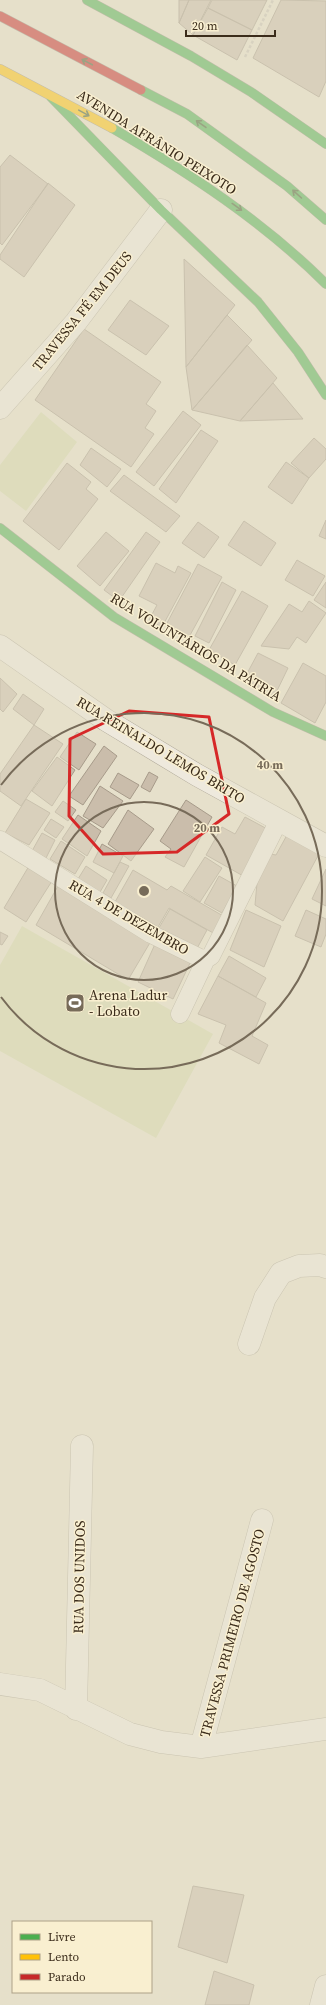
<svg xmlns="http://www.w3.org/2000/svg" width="326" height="2005" viewBox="0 0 326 2005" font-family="'Source Serif 4',serif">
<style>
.green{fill:#d5d8ac}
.building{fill:#cabdab;stroke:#a79b8a}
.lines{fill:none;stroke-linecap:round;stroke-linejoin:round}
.lane-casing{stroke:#aba494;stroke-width:19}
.street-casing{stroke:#aba494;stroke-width:23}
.fast-casing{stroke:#9b9485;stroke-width:10}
.slow-casing{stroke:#9b9485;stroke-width:10}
.jam-casing{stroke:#9b9485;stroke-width:10}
.path{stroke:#c7c1b4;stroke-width:2.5;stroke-dasharray:3 2;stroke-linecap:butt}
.lane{stroke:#eee9dd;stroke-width:18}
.street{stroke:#eee9dd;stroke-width:22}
.fast{stroke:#4caf50;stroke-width:9}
.slow{stroke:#ffc107;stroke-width:9}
.jam{stroke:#c62828;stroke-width:9}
.oneway{stroke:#415a2e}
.marked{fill:none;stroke:#d62828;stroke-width:3;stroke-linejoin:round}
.ring{fill:none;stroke:#776b59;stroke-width:2}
.labels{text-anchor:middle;stroke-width:3;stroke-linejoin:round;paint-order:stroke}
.street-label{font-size:14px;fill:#3b2c1b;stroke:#f9efd0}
.poi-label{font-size:14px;fill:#3b2c1b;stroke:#f9efd0;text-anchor:start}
.centre{fill:#776b59;stroke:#f9efd0;stroke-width:2}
.ring-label{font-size:12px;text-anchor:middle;font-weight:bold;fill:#776b59;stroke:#f9efd0;stroke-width:3;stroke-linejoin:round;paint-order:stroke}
</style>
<rect width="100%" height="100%" fill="#e6e0cb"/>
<path class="green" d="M 41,412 L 77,442 L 26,511 L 0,491 L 0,465 Z
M 22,926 L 213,1034 L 156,1138 L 0,1051 L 0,965 Z"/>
<path class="building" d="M 179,0 L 189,0 L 179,23 Z
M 189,0 L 211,0 L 193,35 L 179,23 Z
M 212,0 L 267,0 L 252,30 L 208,8 Z
M 281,0 L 326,1 L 326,81 L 319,97 L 253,58 Z
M 208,8 L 252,30 L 237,60 L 193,35 Z
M 10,155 L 48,184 L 2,245 L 0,243 L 0,167 Z
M 48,183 L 75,205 L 24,277 L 0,259 L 0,255 Z
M 184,259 L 235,305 L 186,367 Z
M 130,300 L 169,326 L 146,355 L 108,330 Z
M 227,315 L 252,340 L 192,410 L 186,367 Z
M 84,329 L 161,382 L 146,404 L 156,411 L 145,428 L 154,434 L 131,467 L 35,400 Z
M 247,345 L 277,378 L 240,421 L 192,410 Z
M 273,383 L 303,419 L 240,421 Z
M 183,411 L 201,425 L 154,486 L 136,472 Z
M 201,430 L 218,441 L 176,503 L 159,489 Z
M 314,438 L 326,449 L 326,459 L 309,478 L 291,463 Z
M 91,448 L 121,469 L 107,487 L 80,465 Z
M 286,462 L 309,478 L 292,504 L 268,487 Z
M 67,463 L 91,482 L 86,489 L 98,499 L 59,550 L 23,521 Z
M 124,475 L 180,516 L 166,532 L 110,491 Z
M 326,520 L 326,539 L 319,536 Z
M 244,521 L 276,543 L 261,566 L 228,545 Z
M 198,522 L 219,537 L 204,558 L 182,543 Z
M 106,532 L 129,551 L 100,586 L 77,566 Z
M 146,532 L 160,542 L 119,601 L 104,590 Z
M 297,560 L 325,576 L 313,596 L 285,580 Z
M 156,563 L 175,573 L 178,566 L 191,573 L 162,627 L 149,620 L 157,605 L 139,596 Z
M 198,564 L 222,577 L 189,637 L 166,625 Z
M 222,582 L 236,590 L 209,643 L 195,636 Z
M 326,582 L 326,608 L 314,600 Z
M 242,591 L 268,606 L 235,665 L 209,650 Z
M 309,601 L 326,613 L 306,643 L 297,637 L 289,649 L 261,646 L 289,604 L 302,612 Z
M 258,653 L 288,668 L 274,697 L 243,681 Z
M 303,663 L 326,676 L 326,702 L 315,723 L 281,703 Z
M 0,678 L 17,694 L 3,712 L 0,709 Z
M 23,694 L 44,709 L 34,725 L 13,709 Z
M 34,725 L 63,744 L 21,806 L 0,791 L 0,774 Z
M 77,732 L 96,744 L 79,770 L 60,757 Z
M 104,746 L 117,756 L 83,805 L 69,796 Z
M 57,757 L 75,770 L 52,806 L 32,791 Z
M 149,772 L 158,777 L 150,792 L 141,787 Z
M 118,773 L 139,785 L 130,799 L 110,787 Z
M 100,786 L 123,801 L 103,828 L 83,816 Z
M 26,799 L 50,813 L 29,845 L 5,833 Z
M 186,800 L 212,817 L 184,867 L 165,857 L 171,849 L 160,841 Z
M 63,801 L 76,810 L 68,821 L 55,812 Z
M 128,810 L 154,829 L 131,861 L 108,844 Z
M 78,815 L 101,831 L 87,856 L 62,839 Z
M 245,817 L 271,831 L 245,877 L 206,855 L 222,827 L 235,834 Z
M 51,819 L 64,827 L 56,838 L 44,830 Z
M 42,833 L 55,840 L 46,858 L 32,851 Z
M 287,835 L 320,852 L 283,921 L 255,905 L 257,883 L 270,854 L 276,855 Z
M 61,841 L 85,857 L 75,874 L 50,859 Z
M 102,844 L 123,856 L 114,873 L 93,862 Z
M 205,857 L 222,868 L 200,902 L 183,891 Z
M 120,862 L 129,866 L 111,898 L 103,893 Z
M 29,866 L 52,881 L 26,922 L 4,908 Z
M 86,866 L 107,880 L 100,892 L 78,879 Z
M 326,869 L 326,906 L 312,899 Z
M 133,870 L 167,890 L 171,886 L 225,917 L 215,934 L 169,908 L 158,927 L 115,902 Z
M 219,876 L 237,886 L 222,913 L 204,903 Z
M 58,886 L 151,941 L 128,980 L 36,925 Z
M 170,909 L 207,930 L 194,954 L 156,933 Z
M 246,910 L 281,926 L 264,967 L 230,950 Z
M 306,910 L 326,919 L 326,934 L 321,947 L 295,936 Z
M 0,932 L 8,936 L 2,945 L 0,944 Z
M 155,944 L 191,961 L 173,999 L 138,982 Z
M 229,956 L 266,978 L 256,997 L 218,976 Z
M 218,976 L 266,1003 L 252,1036 L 268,1045 L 259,1064 L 219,1043 L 226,1025 L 198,1014 Z
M 193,1886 L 244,1895 L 227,1963 L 178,1947 Z
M 214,1971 L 254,1985 L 249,2005 L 205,2005 Z"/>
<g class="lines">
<g class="lane-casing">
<path id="lane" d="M 0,840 L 151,934 L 200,958 L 206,959 L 211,956 L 279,820
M 180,1014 L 206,959"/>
</g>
<g class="street-casing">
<path id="street" d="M 0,408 L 76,322 L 161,210
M 0,646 L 106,720 L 197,775 L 326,846
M 249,1344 L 265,1298 L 281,1273 L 299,1266 L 320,1265 L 326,1267
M 0,1684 L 40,1690 L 130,1734 L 161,1742 L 201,1747 L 326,1729
M 76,1709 L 82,1446
M 201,1747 L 262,1520
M 321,2005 L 326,1986"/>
</g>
<g class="fast-casing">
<path id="fast" d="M 87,0 L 191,56 L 251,92 L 326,144
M 141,90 L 187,114 L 287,186 L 326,220
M 51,97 L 161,210 L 258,302 L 298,352 L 326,395
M 112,128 C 189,173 263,221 326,284
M 0,528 L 114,617 L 273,712 L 326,736"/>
</g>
<g class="slow-casing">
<path id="slow" d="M 0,69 L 112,128"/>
</g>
<g class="jam-casing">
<path id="jam" d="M 0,16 L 141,90"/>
</g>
<path class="path" d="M 245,57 L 273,0"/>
<use href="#lane" class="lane"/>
<use href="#street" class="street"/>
<use href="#fast" class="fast"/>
<use href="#slow" class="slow"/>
<use href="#jam" class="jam"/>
</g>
<defs><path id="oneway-shaft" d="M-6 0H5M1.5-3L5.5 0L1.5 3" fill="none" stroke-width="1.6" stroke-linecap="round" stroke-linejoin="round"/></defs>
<g class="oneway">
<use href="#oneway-shaft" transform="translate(87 62) rotate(-152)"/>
<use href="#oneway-shaft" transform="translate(84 113) rotate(29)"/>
<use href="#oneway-shaft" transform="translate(201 124) rotate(-145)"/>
<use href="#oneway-shaft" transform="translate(297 194) rotate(-138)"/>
<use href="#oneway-shaft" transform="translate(237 207) rotate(36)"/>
</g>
<path d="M0 0H326V2005H0ZM 129,711 L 209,717 L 229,814 L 177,852 L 103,854 L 69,816 L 70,739 Z" fill="#e6e0cb" fill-opacity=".55" fill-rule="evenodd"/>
<path class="marked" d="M 129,711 L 209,717 L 229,814 L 177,852 L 103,854 L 69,816 L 70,739 Z"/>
<g class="ring">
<circle cx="144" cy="891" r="89"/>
<path d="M1 785A178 178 0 1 1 1 997"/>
</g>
<defs>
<g id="stadium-square" transform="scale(1)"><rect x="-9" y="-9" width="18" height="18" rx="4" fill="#776b59" stroke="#f9efd0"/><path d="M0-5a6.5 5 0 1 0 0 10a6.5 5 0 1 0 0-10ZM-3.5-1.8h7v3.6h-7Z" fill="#fff"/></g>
</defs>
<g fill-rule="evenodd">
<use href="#stadium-square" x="75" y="1003"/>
</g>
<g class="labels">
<g class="street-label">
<text transform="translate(157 142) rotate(32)" y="5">AVENIDA AFRÂNIO PEIXOTO</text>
<text transform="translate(82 311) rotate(-51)" y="5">TRAVESSA FÉ EM DEUS</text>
<text transform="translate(196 647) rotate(31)" y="5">RUA VOLUNTÁRIOS DA PÁTRIA</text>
<text transform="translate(161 750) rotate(31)" y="5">RUA REINALDO LEMOS BRITO</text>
<text transform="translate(129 917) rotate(30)" y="5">RUA 4 DE DEZEMBRO</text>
<text transform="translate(79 1577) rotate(-89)" y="5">RUA DOS UNIDOS</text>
<text transform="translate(232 1633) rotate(-75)" y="5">TRAVESSA PRIMEIRO DE AGOSTO</text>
</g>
<g class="poi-label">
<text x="89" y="1000">Arena Ladur<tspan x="89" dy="16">- Lobato</tspan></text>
</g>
</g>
<circle cx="144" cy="891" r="6" class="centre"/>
<g class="ring-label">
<text x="270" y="769">40 m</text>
<text x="207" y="832">20 m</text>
</g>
<rect x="12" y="1921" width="140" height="72" fill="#f9efd0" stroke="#ada188"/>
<rect x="20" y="1934" width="20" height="6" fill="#4caf50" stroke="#ada188"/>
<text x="48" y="1941" font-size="12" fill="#3b2c1b">Livre</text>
<rect x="20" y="1954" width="20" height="6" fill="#ffc107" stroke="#ada188"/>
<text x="48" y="1961" font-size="12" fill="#3b2c1b">Lento</text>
<rect x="20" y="1974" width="20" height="6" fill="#c62828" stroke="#ada188"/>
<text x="48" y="1981" font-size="12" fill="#3b2c1b">Parado</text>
<path d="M186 30v6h89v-6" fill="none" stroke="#3b2c1b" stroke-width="2"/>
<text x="192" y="30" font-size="12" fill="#3b2c1b" stroke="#f9efd0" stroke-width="3" paint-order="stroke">20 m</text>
</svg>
